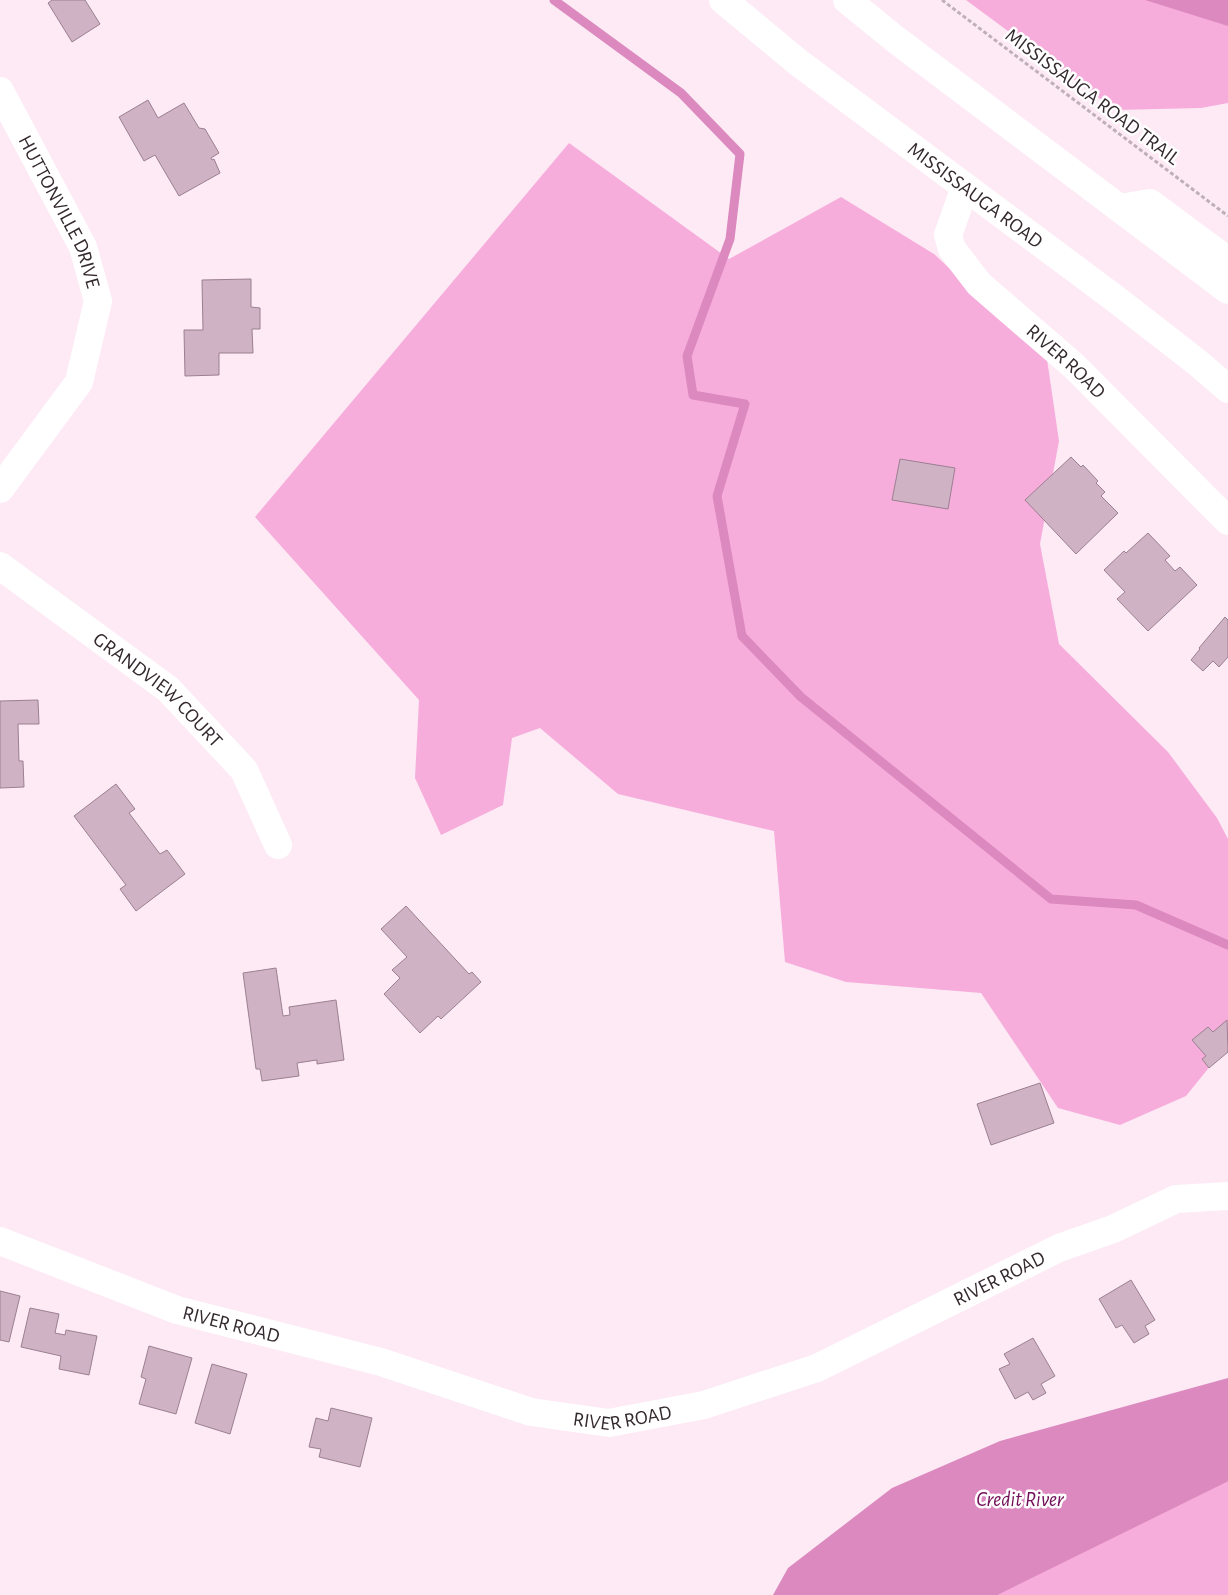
<svg xmlns="http://www.w3.org/2000/svg" width="1228" height="1595" viewBox="0 0 1228 1595" font-family="'Alegreya Sans',sans-serif">
<style>
.green{fill:#f7addc}
.water{fill:#db89be}
.lines{fill:none;stroke-linecap:round;stroke-linejoin:round}
.stream{stroke:#db89be;stroke-width:9}
.river{stroke:#db89be;stroke-width:49}
.building{fill:#cfb2c4;stroke:#9b8091}
.path{stroke:#bfafb8;stroke-width:3;stroke-dasharray:4 2.5;stroke-linecap:butt}
.minor{stroke:#fff;stroke-width:28}
.major{stroke:#fff;stroke-width:28}
.labels{text-anchor:middle;stroke-width:5;stroke-linejoin:round;paint-order:stroke}
.street-label{font-size:20px;fill:#34292f;stroke:#fdfefd}
.water-label{font-size:21px;font-style:italic;fill:#720f59;stroke:#fdfefd}
</style>
<rect width="100%" height="100%" fill="#fdeaf5"/>
<path class="green" d="M 966,0 L 1228,0 L 1228,103 L 1201,108 L 1115,110 Z
M 569,143 L 729,259 L 841,197 L 934,254 L 1047,359 L 1059,441 L 1040,544 L 1059,644 L 1168,752 L 1217,818 L 1228,839 L 1228,1044 L 1186,1096 L 1120,1125 L 1058,1108 L 981,993 L 846,982 L 785,962 L 774,831 L 618,794 L 540,728 L 512,738 L 503,805 L 441,835 L 415,778 L 419,700 L 255,517 Z
M 1228,1452 L 1228,1595 L 941,1595 L 953,1587 L 1095,1537 L 1167,1468 Z"/>
<path class="water" d="M 1145,0 L 1228,0 L 1228,26 Z
M 1228,1378 L 1228,1451 L 1167,1468 L 1095,1537 L 953,1587 L 941,1595 L 773,1595 L 788,1568 L 892,1488 L 1000,1441 Z"/>
<g class="lines">
<path class="stream" d="M 554,0 L 681,93 L 740,154 L 730,239 L 687,356 L 693,395 L 745,404 L 717,496 L 742,636 L 801,697 L 1051,899 L 1136,905 L 1228,945"/>
<path class="river" d="M 942,1595 L 1228,1454"/>
</g>
<path class="building" d="M 52,0 L 85,0 L 100,24 L 72,42 L 48,3 Z
M 148,100 L 158,118 L 184,103 L 199,128 L 205,129 L 219,153 L 211,158 L 212,160 L 214,159 L 220,173 L 179,196 L 155,155 L 144,161 L 119,117 Z
M 251,279 L 251,307 L 260,308 L 260,329 L 252,329 L 253,353 L 219,353 L 219,375 L 185,376 L 184,330 L 203,330 L 202,280 Z
M 1071,457 L 1081,467 L 1083,465 L 1098,481 L 1096,483 L 1105,492 L 1101,496 L 1118,513 L 1076,554 L 1025,500 Z
M 900,459 L 955,468 L 948,509 L 892,500 Z
M 1148,533 L 1170,556 L 1165,560 L 1175,571 L 1180,567 L 1197,585 L 1148,631 L 1117,599 L 1125,592 L 1104,570 L 1124,551 L 1126,553 Z
M 1225,617 L 1228,620 L 1228,657 L 1219,667 L 1213,661 L 1203,671 L 1191,660 L 1200,649 L 1199,648 Z
M 38,700 L 39,724 L 18,724 L 19,761 L 23,761 L 24,787 L 0,788 L 0,701 Z
M 116,784 L 135,809 L 129,813 L 160,854 L 167,850 L 185,874 L 136,911 L 120,889 L 126,885 L 74,816 Z
M 406,906 L 469,974 L 472,972 L 481,982 L 441,1019 L 438,1016 L 420,1033 L 384,994 L 400,978 L 392,970 L 407,957 L 381,929 Z
M 276,968 L 283,1016 L 290,1015 L 289,1007 L 336,1000 L 344,1060 L 317,1064 L 317,1060 L 297,1063 L 299,1076 L 262,1081 L 260,1069 L 256,1069 L 243,973 Z
M 1227,1020 L 1228,1052 L 1209,1068 L 1202,1059 L 1206,1056 L 1192,1040 L 1208,1027 L 1213,1032 Z
M 1040,1083 L 1054,1123 L 991,1145 L 977,1104 Z
M 1131,1280 L 1155,1320 L 1145,1326 L 1149,1334 L 1134,1343 L 1122,1325 L 1116,1328 L 1099,1299 Z
M 0,1291 L 20,1296 L 9,1342 L 0,1340 Z
M 30,1308 L 59,1314 L 55,1333 L 65,1335 L 66,1330 L 97,1336 L 89,1375 L 59,1369 L 61,1356 L 21,1347 Z
M 1033,1338 L 1055,1376 L 1041,1384 L 1046,1393 L 1033,1400 L 1028,1392 L 1015,1399 L 999,1369 L 1010,1364 L 1004,1354 Z
M 149,1346 L 192,1358 L 176,1414 L 139,1404 L 146,1379 L 141,1377 Z
M 212,1364 L 247,1374 L 230,1434 L 195,1423 Z
M 331,1408 L 372,1418 L 360,1467 L 319,1457 L 321,1449 L 309,1447 L 316,1418 L 328,1421 Z"/>
<g class="lines">
<path class="path" d="M 942,0 L 1228,216"/>
<g class="minor">
<path id="s1" d="M 0,91 L 83,247 L 98,301 L 79,382 L 0,489"/>
<path id="s2" d="M 965,187 L 948,235 L 952,249 L 979,284 L 1074,366 L 1228,521"/>
<path id="s3" d="M 0,566 L 168,689 L 244,770 L 278,845"/>
<path id="s4" d="M 0,1241 L 177,1310 L 381,1362 L 531,1412 L 609,1423 L 704,1405 L 817,1368 L 1059,1248 L 1113,1229 L 1176,1199 L 1228,1196"/>
</g>
<g class="major">
<path id="s5" d="M 723,0 L 799,63 L 1113,297 L 1198,363 L 1228,389"/>
<path d="M 847,0 L 895,39 L 1228,290"/>
<path d="M 1120,208 L 1150,203 L 1228,261"/>
</g>
</g>
<g class="labels">
<g class="street-label">
<text transform="translate(1093 96) rotate(37)" y="7">MISSISSAUGA ROAD TRAIL</text>
<text dy="7" stroke="none"><textPath href="#s5" startOffset="319">MISSISSAUGA ROAD</textPath></text>
<text dy="7" stroke="none"><textPath href="#s1" startOffset="135">HUTTONVILLE DRIVE</textPath></text>
<text dy="7" stroke="none"><textPath href="#s2" startOffset="226">RIVER ROAD</textPath></text>
<text dy="7" stroke="none"><textPath href="#s3" startOffset="201">GRANDVIEW COURT</textPath></text>
<text dy="7" stroke="none"><textPath href="#s4" startOffset="1056">RIVER ROAD</textPath></text>
<text dy="7" stroke="none"><textPath href="#s4" startOffset="246">RIVER ROAD</textPath></text>
<text dy="7" stroke="none"><textPath href="#s4" startOffset="651">RIVER ROAD</textPath></text>
</g>
<g class="water-label">
<text x="1020" y="1506">Credit River</text>
</g>
</g>
</svg>
